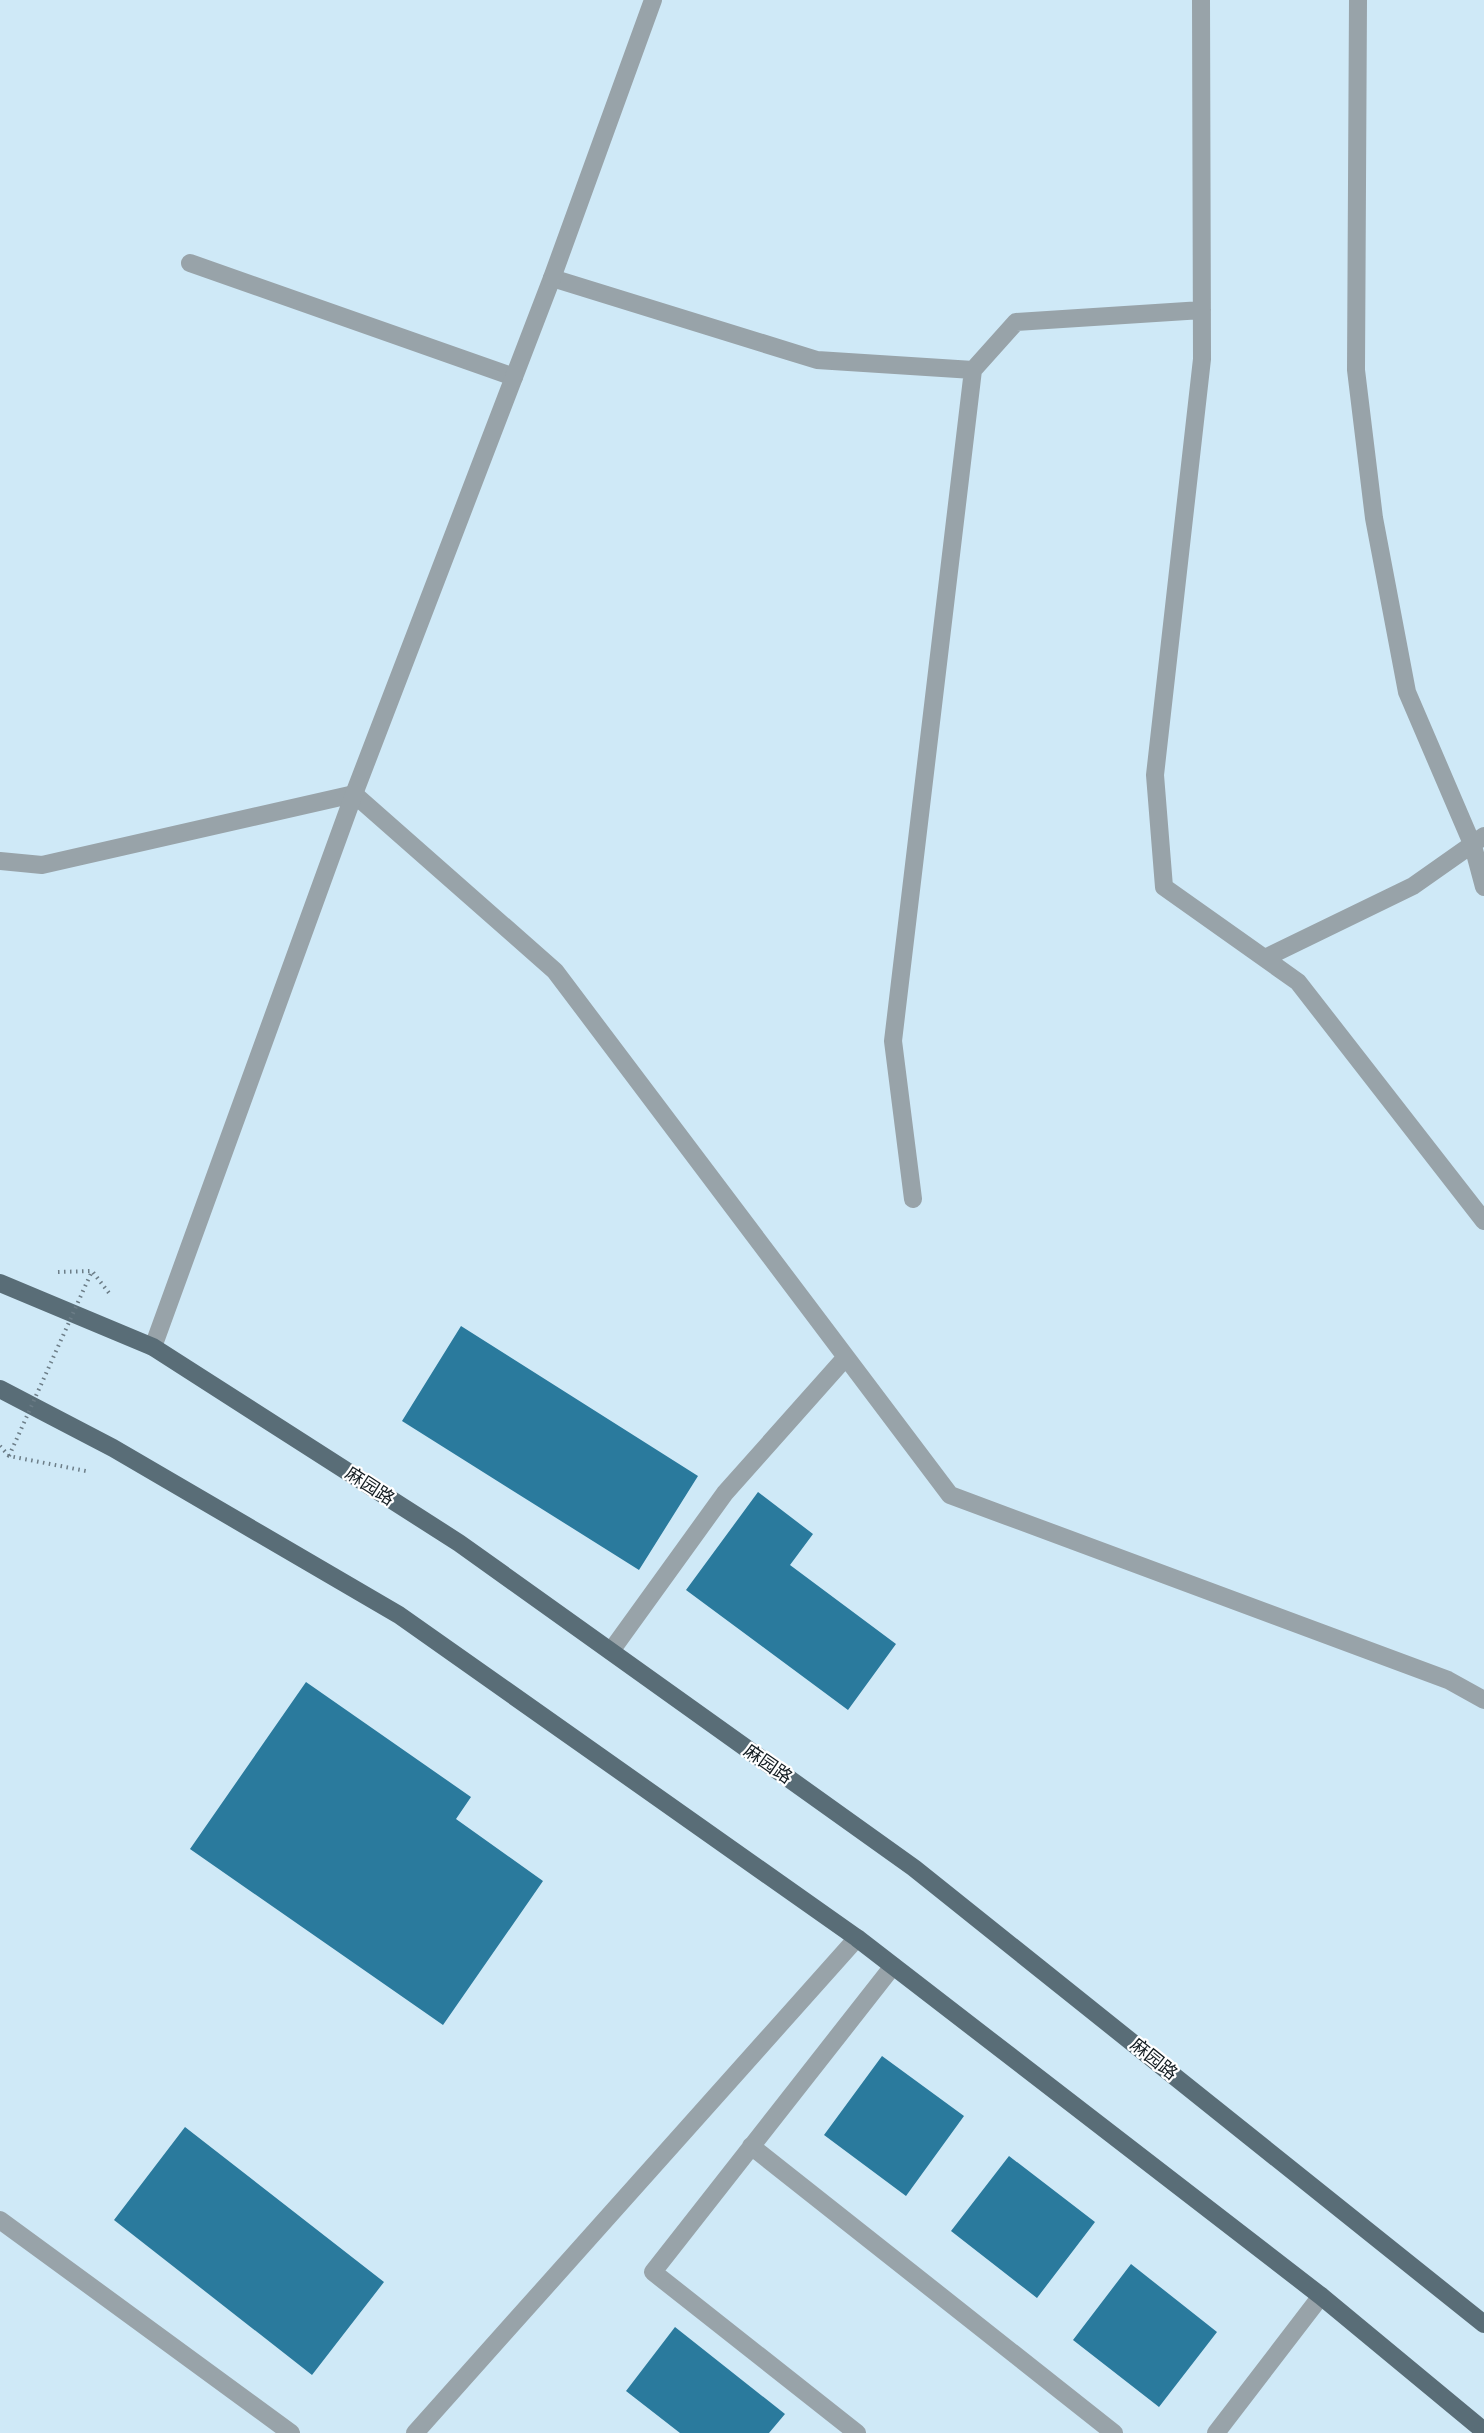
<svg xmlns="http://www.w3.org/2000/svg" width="1484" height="2433" viewBox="0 0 1484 2433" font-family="Manrope,'Noto Sans SC',sans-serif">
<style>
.building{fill:#2a7a9d}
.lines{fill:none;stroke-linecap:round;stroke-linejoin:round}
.path{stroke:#6c7d87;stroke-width:4;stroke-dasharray:1.5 4.5;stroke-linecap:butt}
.minor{stroke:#98a3a9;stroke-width:18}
.tertiary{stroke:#98a3a9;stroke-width:18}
.primary{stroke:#596d77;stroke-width:18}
.path-bridge{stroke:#6c7d87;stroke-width:4;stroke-dasharray:1.5 4.5;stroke-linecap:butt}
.labels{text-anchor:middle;stroke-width:4.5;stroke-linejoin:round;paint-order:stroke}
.street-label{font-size:18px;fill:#131c21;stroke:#fff}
</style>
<rect width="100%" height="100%" fill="#cfe9f7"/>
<path class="building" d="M 461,1326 L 698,1476 L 639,1570 L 402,1421 Z
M 758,1492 L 813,1534 L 790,1565 L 896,1644 L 848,1710 L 686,1590 Z
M 306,1682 L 471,1797 L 456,1819 L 543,1881 L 443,2025 L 190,1849 Z
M 882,2056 L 964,2116 L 906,2196 L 824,2135 Z
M 185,2127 L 384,2282 L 312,2375 L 114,2220 Z
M 1009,2156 L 1095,2222 L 1037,2298 L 951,2231 Z
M 1131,2264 L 1217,2332 L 1159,2407 L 1073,2340 Z
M 675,2327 L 785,2414 L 769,2433 L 680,2433 L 626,2391 Z"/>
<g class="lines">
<path class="path" d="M 58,1272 L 92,1271 L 109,1293
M 0,1446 L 9,1456 L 86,1471"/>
<path class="minor" d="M 1201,0 L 1202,359 L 1155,775 L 1164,887 L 1298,982 L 1484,1221
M 1358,0 L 1356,370 L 1374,518 L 1407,692 L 1473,846 L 1484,887
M 190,263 L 514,377
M 552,278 L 817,360 L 973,370 L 893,1041 L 913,1199
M 973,370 L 1016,322 L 1202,310
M 0,861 L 42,865 L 354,794 L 555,971 L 950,1495 L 1448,1680 L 1484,1700
M 1265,958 L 1413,886 L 1484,836
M 611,1651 L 725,1493 L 846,1357
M 751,2146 L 1114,2433
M 0,2220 L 291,2433
M 415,2433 L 857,1938
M 857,2433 L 653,2272 L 893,1966
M 1216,2433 L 1321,2296"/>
<path class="tertiary" d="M 153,1347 L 354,794 L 552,278 L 653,0"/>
<path class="primary" d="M 0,1283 L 153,1347 L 459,1543 L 914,1868 L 1484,2324
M 0,1389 L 113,1448 L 399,1615 L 857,1938 L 1321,2296 L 1484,2431"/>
<path class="path-bridge" d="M 9,1456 L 92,1271"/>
</g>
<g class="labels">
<g class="street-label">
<text transform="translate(370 1486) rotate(33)" y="6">麻园路</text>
<text transform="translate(768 1764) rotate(35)" y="6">麻园路</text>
<text transform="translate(1154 2059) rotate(39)" y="6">麻园路</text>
</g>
</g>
</svg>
